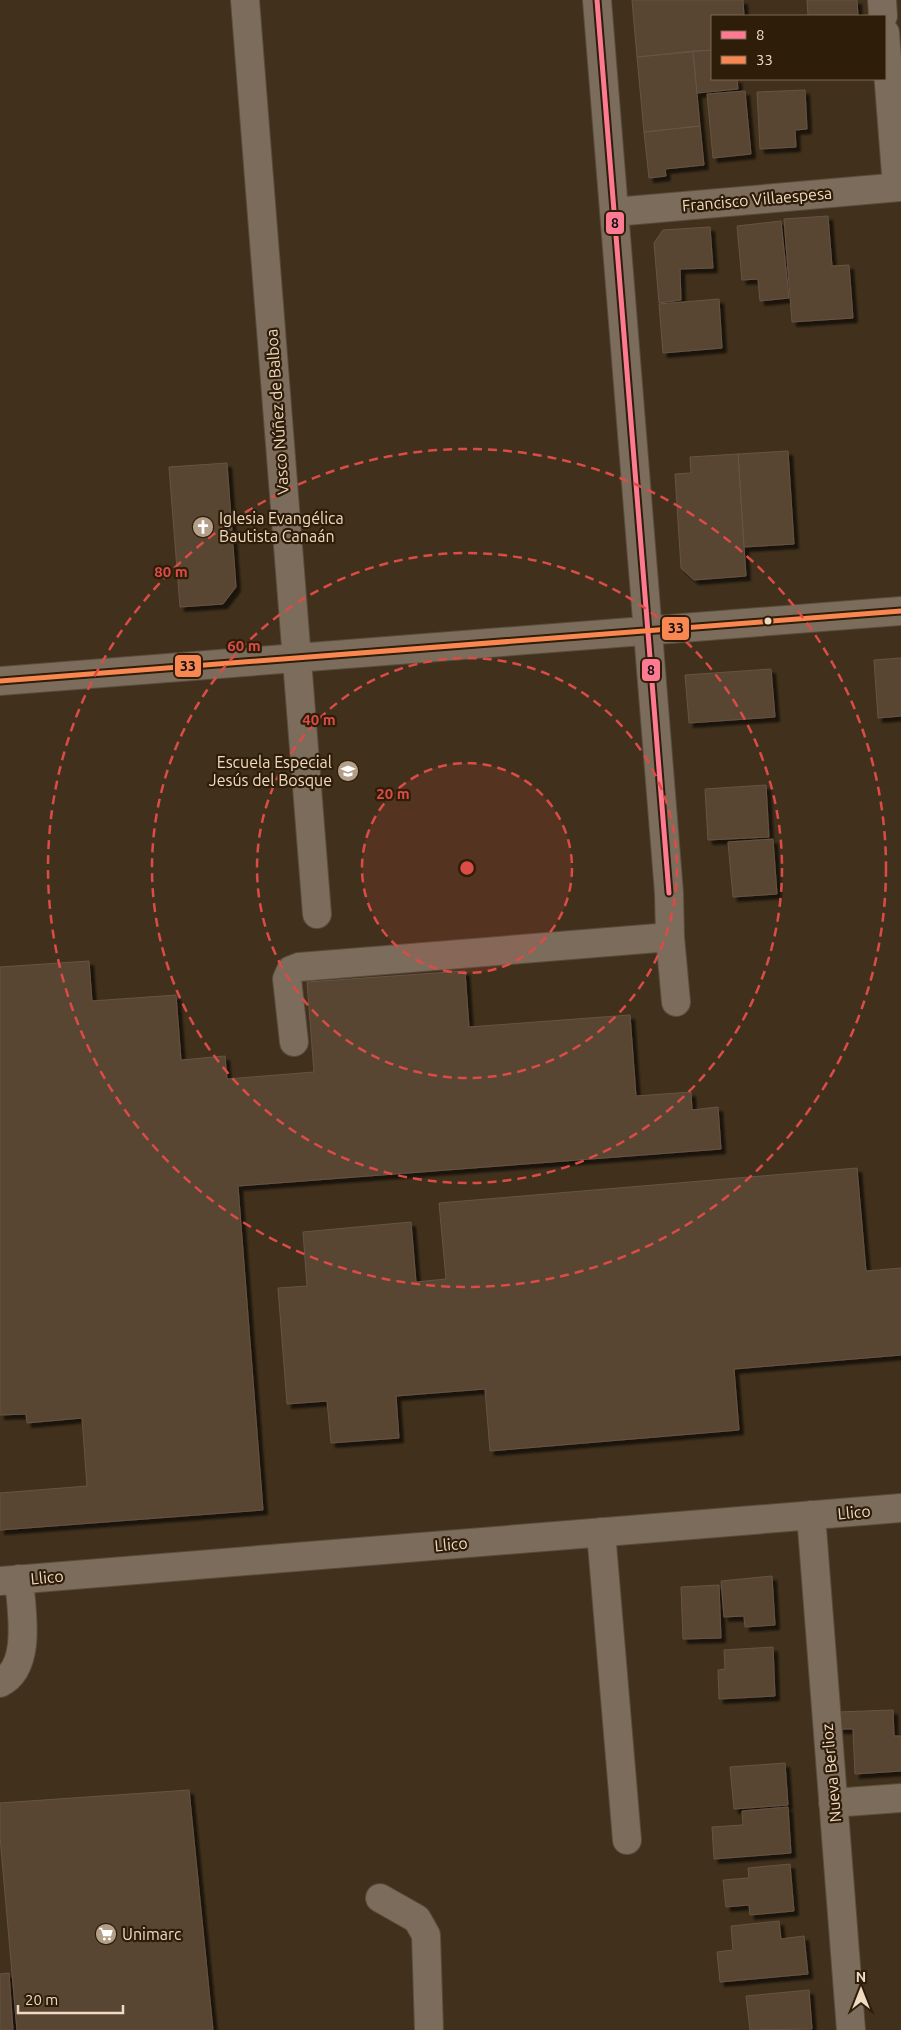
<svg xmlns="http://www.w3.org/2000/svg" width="901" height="2030" viewBox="0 0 901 2030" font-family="Ubuntu,sans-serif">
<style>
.building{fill:#594431;stroke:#665445;filter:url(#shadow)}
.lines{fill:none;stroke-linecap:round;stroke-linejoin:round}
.minor-casing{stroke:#594c3c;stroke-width:30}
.minor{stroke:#7c6c5b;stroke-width:28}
.bus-1-casing{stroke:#2e1d09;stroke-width:9}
.bus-2-casing{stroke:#2e1d09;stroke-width:9}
.bus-1{stroke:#fe7a93;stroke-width:5}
.bus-2{stroke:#f88751;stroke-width:5}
.ring{fill:none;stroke:#db4c47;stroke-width:2.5;stroke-dasharray:9 6}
.bus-dot{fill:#f0dac1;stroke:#2e1d09;stroke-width:2}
.labels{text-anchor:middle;stroke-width:4.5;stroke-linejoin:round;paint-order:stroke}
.street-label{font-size:16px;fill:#f0dac1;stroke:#2e1d09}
.poi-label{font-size:16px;fill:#f0dac1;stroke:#2e1d09;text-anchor:start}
.centre{fill:#db4c47;stroke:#2e1d09;stroke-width:2.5}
.ring-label{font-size:15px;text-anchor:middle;font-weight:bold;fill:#db4c47;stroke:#2e1d09;stroke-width:4.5;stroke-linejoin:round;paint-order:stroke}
.line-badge{stroke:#2e1d09;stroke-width:2}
.pale-badge-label{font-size:14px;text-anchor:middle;font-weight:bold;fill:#111}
</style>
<defs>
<filter id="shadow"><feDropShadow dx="4.5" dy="4.5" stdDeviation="1" flood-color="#0009"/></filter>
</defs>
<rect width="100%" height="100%" fill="#41311c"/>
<path class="building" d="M 632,0 L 743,0 L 744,16 L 712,16 L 712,50 L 637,57 Z
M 807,0 L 857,0 L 858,16 L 808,16 Z
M 712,50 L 712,79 L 737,79 L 738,89 L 697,93 L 693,51 Z
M 693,51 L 700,126 L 644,132 L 637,57 Z
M 805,90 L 807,129 L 795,130 L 796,147 L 760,149 L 757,92 Z
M 745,91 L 751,154 L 713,158 L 707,94 Z
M 700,126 L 704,165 L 665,169 L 666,176 L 649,178 L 644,132 Z
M 828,216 L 832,266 L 849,265 L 853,318 L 792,322 L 784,219 Z
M 781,221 L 789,298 L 760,301 L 758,279 L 742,280 L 737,226 Z
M 710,227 L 713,268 L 680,269 L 681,300 L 659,303 L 654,243 L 663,230 Z
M 719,299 L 722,348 L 663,353 L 659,304 Z
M 788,451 L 794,544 L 744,547 L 738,454 Z
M 738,454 L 746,576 L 694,580 L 681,568 L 675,474 L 691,473 L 690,457 Z
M 227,463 L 236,587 L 223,604 L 180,607 L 169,467 Z
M 901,658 L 901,716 L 878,718 L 874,660 Z
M 771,669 L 775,717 L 689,723 L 685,675 Z
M 766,785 L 769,837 L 708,840 L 705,789 Z
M 773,839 L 777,894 L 733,897 L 728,842 Z
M 89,961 L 92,1001 L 176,995 L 181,1060 L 225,1056 L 227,1079 L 314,1072 L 307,982 L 465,971 L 469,1027 L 630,1015 L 636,1096 L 691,1092 L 692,1110 L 718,1107 L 721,1149 L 238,1186 L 263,1510 L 0,1530 L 0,1493 L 87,1486 L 82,1418 L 27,1423 L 26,1414 L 0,1415 L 0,967 Z
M 857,1168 L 866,1271 L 901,1268 L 901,1355 L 734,1369 L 739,1430 L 490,1451 L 485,1389 L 396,1396 L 399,1438 L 331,1443 L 327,1401 L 287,1404 L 278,1288 L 307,1286 L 303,1232 L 411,1222 L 416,1282 L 446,1279 L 439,1203 Z
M 772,1576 L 775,1625 L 745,1627 L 744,1616 L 724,1617 L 721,1581 Z
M 719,1585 L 721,1638 L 683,1639 L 681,1587 Z
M 773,1647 L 775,1696 L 719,1699 L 718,1670 L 725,1669 L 724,1650 Z
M 893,1710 L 894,1736 L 901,1736 L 901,1771 L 855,1774 L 853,1729 L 839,1729 L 838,1712 Z
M 785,1763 L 788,1805 L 734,1809 L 730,1767 Z
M 189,1790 L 213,2030 L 17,2030 L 0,1837 L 0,1803 Z
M 788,1807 L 791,1853 L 714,1859 L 712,1827 L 743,1825 L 742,1811 Z
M 790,1864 L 794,1911 L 750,1915 L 749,1905 L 726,1907 L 723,1880 L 749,1878 L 748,1868 Z
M 779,1921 L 781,1939 L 804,1936 L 808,1974 L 720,1982 L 717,1952 L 733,1950 L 731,1926 Z
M 9,1973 L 13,2030 L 0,2030 L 0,1974 Z
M 809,1990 L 812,2029 L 750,2030 L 746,1996 Z"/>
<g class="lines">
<g class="minor-casing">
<path id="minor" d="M 245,0 L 317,914
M 597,0 L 669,893 L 670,937 L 676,1002
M 882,0 L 883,16
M 885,33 L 897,187
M 614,212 L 901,187
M 0,681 L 901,611
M 294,1042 L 287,979 L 291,970 L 299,967 L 670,937
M 811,1515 L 851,2030
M 601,1532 L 627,1840
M 0,1581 L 901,1508
M 0,1683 C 33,1667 21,1608 19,1579
M 833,1803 L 901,1798
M 380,1898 L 417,1919 L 426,1935 L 429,2030"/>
</g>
<use href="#minor" class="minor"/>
<g class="bus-1-casing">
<path id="bus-1" d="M 597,0 L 669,893"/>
</g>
<g class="bus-2-casing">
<path id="bus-2" d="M 0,681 L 901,611"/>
</g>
<use href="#bus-1" class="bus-1"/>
<use href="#bus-2" class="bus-2"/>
</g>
<circle cx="467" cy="868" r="105" fill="#db4c47" fill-opacity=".12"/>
<g class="ring">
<circle cx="467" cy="868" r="105"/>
<circle cx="467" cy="868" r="210"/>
<circle cx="467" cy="868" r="315"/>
<circle cx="467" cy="868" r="419"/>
</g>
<defs>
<g id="church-disc" transform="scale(1.125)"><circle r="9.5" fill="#b39f87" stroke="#2e1d09"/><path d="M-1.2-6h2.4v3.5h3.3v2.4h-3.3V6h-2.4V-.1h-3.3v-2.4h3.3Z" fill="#fff"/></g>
<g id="school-disc" transform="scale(1.125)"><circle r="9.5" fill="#b39f87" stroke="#2e1d09"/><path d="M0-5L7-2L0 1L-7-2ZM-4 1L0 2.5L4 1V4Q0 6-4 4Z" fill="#fff"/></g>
<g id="supermarket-disc" transform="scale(1.125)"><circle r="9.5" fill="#b39f87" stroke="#2e1d09"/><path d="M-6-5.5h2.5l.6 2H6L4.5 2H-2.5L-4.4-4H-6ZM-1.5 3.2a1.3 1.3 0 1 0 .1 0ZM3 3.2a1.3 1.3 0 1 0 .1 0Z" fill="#fff"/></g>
</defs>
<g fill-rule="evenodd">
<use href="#church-disc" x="203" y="527"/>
<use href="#school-disc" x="348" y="771"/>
<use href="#supermarket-disc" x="106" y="1934"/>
</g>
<circle class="bus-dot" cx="768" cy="621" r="4.5"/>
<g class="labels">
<g class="street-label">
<text transform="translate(757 199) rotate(-5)" y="6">Francisco Villaespesa</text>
<text transform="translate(277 412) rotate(-94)" y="6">Vasco Núñez de Balboa</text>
<text transform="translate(854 1512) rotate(-5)" y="6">Llico</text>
<text transform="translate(451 1544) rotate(-5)" y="6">Llico</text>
<text transform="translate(47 1577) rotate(-5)" y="6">Llico</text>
<text transform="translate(831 1773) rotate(-95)" y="6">Nueva Berlioz</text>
</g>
<g class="poi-label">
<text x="219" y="524">Iglesia Evangélica<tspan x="219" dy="18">Bautista Canaán</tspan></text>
<text x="332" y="768" text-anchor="end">Escuela Especial<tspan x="332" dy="18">Jesús del Bosque</tspan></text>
<text x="122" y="1940">Unimarc</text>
</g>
</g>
<circle cx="467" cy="868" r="8" class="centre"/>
<g class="ring-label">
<text x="171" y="577">80 m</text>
<text x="244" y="651">60 m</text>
<text x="319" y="725">40 m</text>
<text x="393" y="799">20 m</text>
</g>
<g class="line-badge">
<rect x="605" y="211" width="20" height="24" rx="5" fill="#fe7a93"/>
<rect x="661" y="616" width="29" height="25" rx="5" fill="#f88751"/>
<rect x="174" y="654" width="28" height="24" rx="5" fill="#f88751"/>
<rect x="641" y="658" width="20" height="24" rx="5" fill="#fe7a93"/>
</g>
<g class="pale-badge-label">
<text x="615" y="228">8</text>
<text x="676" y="633">33</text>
<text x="188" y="671">33</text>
<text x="651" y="675">8</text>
</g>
<rect x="711" y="15" width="175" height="65" fill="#2e1d09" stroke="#7c6953"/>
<rect x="721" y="31" width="25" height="8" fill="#fe7a93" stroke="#7c6953"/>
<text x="756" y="40" font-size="15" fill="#f0dac1">8</text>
<rect x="721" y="56" width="25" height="8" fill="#f88751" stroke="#7c6953"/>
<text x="756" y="65" font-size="15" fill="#f0dac1">33</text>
<g transform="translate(861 1990)" stroke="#2e1d09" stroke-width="4" paint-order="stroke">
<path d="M0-4L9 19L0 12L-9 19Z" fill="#f0dac1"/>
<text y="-8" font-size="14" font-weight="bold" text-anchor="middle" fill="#f0dac1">N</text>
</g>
<path d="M18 2005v8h105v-8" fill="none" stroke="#f0dac1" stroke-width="2.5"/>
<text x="25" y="2005" font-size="15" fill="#f0dac1" stroke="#2e1d09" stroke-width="4" paint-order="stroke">20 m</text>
</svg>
